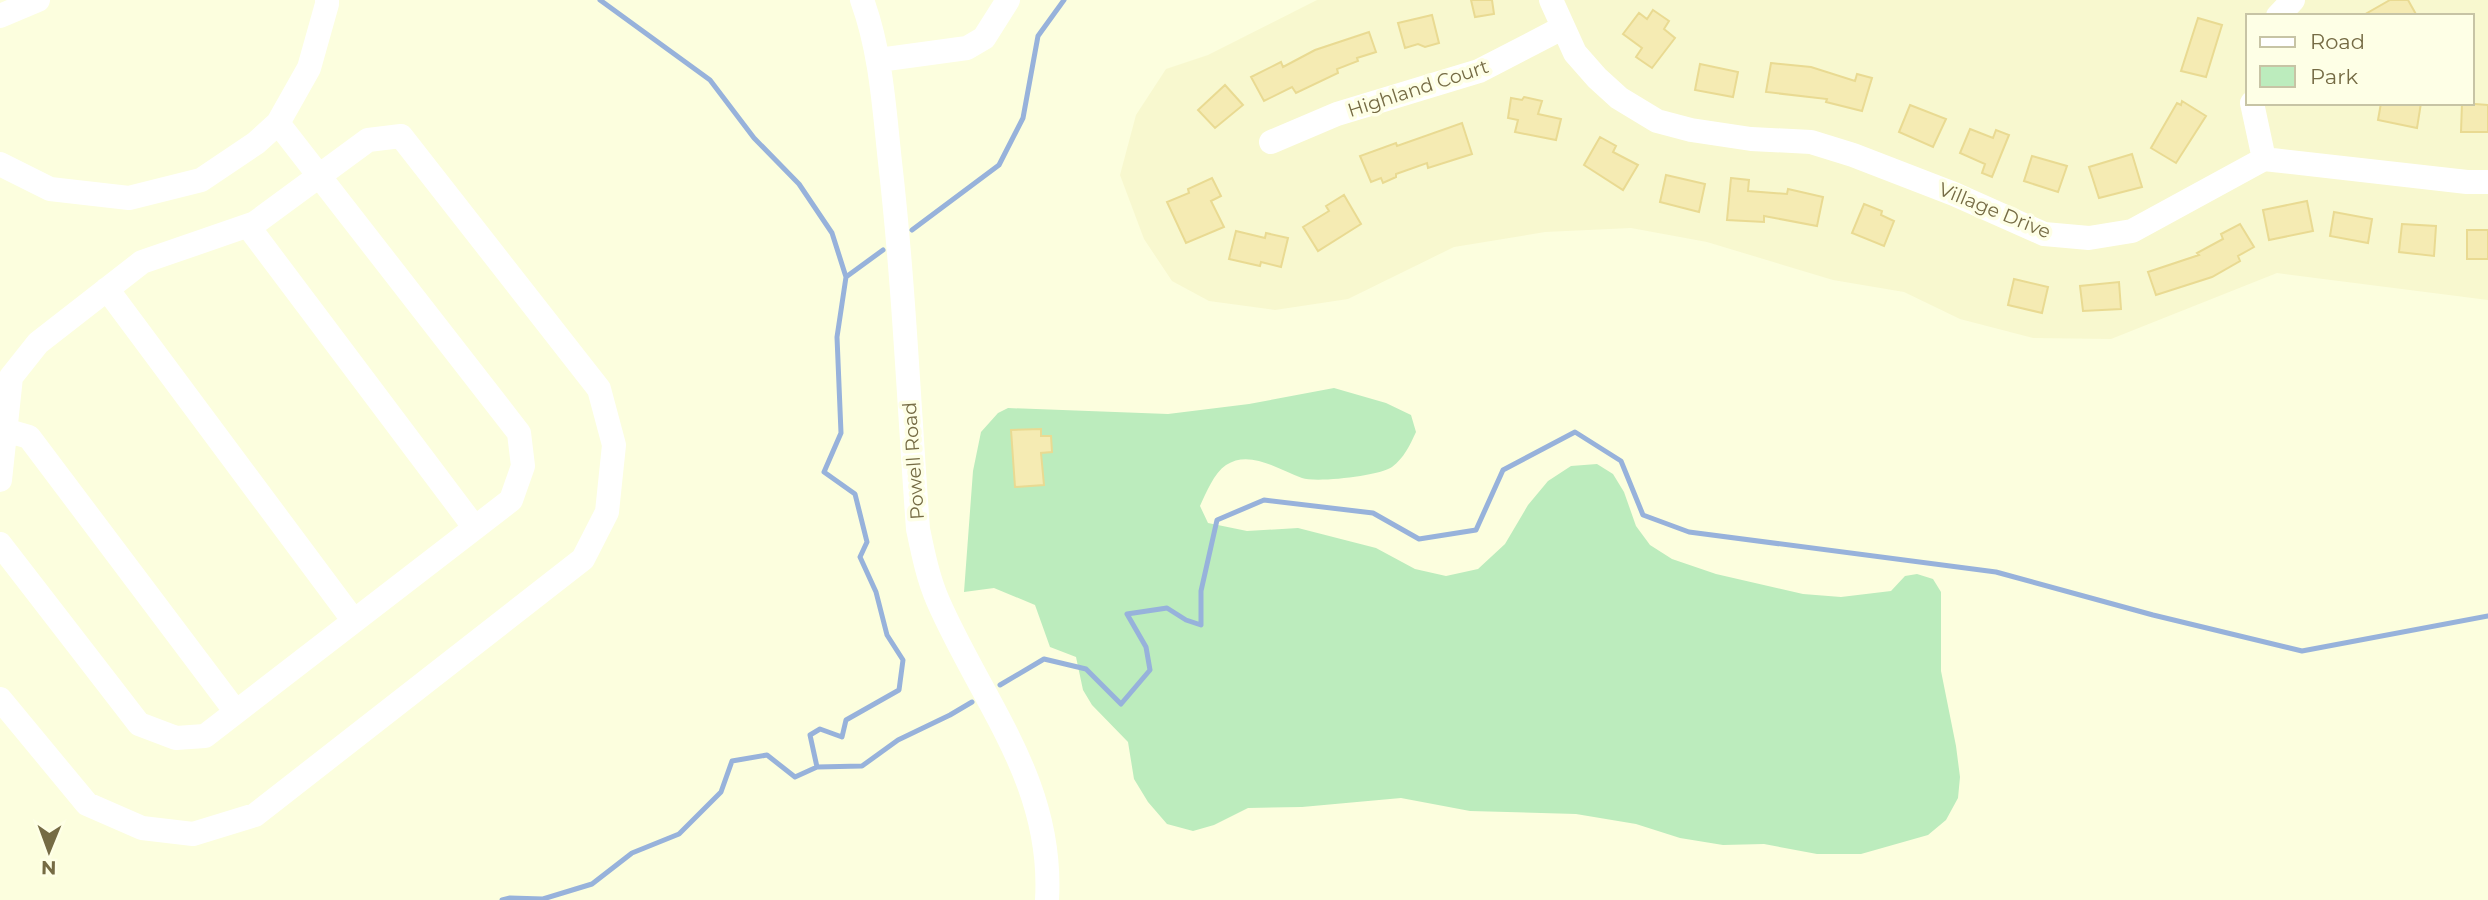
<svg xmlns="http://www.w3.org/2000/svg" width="2488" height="900" viewBox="0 0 2488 900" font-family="Montserrat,sans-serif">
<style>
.residential{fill:#f8f8cf;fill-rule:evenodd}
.green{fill:#bcecbd}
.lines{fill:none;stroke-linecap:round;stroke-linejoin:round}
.stream{stroke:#97b2db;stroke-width:5}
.building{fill:#f5ebb3;stroke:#e9da92;stroke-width:2}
.minor{stroke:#fff;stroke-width:24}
.labels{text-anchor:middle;stroke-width:7;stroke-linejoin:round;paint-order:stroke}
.street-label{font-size:19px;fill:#756b44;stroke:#feffe6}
</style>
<rect width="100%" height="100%" fill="#fcfede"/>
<path class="residential" d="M 1317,0 L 2488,0 L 2488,300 L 2277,273 L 2111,339 L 2033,338 L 1960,319 L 1904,292 L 1833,280 L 1707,242 L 1631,228 L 1545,232 L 1454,247 L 1348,299 L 1275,310 L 1209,301 L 1172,281 L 1144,239 L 1120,175 L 1136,115 L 1166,69 L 1208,55 ZM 2248,16 L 2472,16 L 2472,103 L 2248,103 Z"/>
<path class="green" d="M 1334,388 L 1386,403 L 1411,415 L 1416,432 C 1410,445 1404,458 1392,467 C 1379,476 1316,483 1302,478 C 1279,470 1250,449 1226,465 C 1214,473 1206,493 1200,506 L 1208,523 L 1247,531 L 1298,528 L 1376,548 L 1415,569 L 1446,576 L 1478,569 L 1505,544 L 1528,505 L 1548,481 L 1571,466 L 1597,464 L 1613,474 L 1624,492 L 1636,526 L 1650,545 L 1672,559 L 1716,574 L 1803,594 L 1841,597 L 1891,591 L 1905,576 L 1917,574 L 1933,579 L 1941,592 L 1941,671 L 1956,746 L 1960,777 L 1958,798 L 1946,820 L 1928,835 L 1861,854 L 1817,854 L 1764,844 L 1723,845 L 1680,838 L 1636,824 L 1576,814 L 1470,811 L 1401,798 L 1302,807 L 1248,808 L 1214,825 L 1193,831 L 1167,824 L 1148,802 L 1134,779 L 1128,742 L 1092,705 L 1083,690 L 1076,657 L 1050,647 L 1035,605 L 994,588 L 964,592 L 973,471 L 981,432 L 998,413 L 1008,408 L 1168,414 L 1249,404 Z"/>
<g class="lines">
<path class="stream" d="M 600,0 L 710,80 L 754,138 L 799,184 L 832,233 L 846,277 L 837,337 L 841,433 L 824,472 L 855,494 L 867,542 L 860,557 L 876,592 L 887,635 L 903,660 L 899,690 L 846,720 L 842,737 L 820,729 L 810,735 L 817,767
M 912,230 L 999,165 L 1023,118 L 1038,36 L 1064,0
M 846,277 L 883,250
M 1000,685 L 1044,659 L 1086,669 L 1121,704 L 1150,670 L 1146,647 L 1127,614 L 1167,608 L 1186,620 L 1201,625 L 1201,591 L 1217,520 L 1264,500 L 1373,513 L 1419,539 L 1476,530 L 1503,470 L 1575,432 L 1621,461 L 1643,515 L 1689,532 L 1996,572 L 2153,615 L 2302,651 L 2488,616
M 502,900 L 510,898 L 543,899 L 592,884 L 632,853 L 679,834 L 721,792 L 732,761 L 767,755 L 795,777 L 817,767 L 862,766 L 898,740 L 950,715 L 972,702"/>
</g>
<path class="building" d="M 1471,0 L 1492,0 L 1494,14 L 1475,17 Z
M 2390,0 L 2408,0 L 2417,16 L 2362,16 Z
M 1653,10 L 1669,21 L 1664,29 L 1675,38 L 1652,68 L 1636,57 L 1642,48 L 1623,34 L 1639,13 L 1647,19 Z
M 1432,15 L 1439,43 L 1425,47 L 1418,44 L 1405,48 L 1398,23 Z
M 2198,18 L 2222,25 L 2206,77 L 2181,71 Z
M 1369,32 L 1376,52 L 1357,58 L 1358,61 L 1337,69 L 1338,73 L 1296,93 L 1292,87 L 1264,101 L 1251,77 L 1281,62 L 1283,67 L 1315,50 Z
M 1771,63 L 1811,67 L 1855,81 L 1857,74 L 1872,78 L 1862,111 L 1826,102 L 1827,99 L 1766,92 Z
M 1700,64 L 1738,72 L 1733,97 L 1695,90 Z
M 1225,85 L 1243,105 L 1215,128 L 1198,110 Z
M 1524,97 L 1542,101 L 1538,114 L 1561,119 L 1556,140 L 1515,132 L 1518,120 L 1508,118 L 1511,98 L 1522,100 Z
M 2182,101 L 2206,116 L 2176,163 L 2151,148 L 2177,103 L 2181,105 Z
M 2381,103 L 2421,103 L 2417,128 L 2378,120 Z
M 2462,103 L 2488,105 L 2488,132 L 2461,132 Z
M 1910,105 L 1946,119 L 1933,147 L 1899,132 Z
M 1462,123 L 1472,154 L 1428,168 L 1427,163 L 1396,174 L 1396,177 L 1383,183 L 1381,178 L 1371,182 L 1360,156 L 1396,143 L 1397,146 Z
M 1970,129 L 1993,138 L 1996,130 L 2009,135 L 1992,177 L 1982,173 L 1985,164 L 1960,153 Z
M 1600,137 L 1616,146 L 1613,152 L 1638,165 L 1623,190 L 1584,165 Z
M 2132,154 L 2142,187 L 2099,198 L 2089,167 Z
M 2032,156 L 2067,166 L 2058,192 L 2024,181 Z
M 1666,175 L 1705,184 L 1699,212 L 1660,202 Z
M 1212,178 L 1221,196 L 1211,201 L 1224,227 L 1186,243 L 1167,202 L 1189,193 L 1188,189 Z
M 1731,178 L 1749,180 L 1748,191 L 1787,194 L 1788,189 L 1823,197 L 1817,226 L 1764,216 L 1764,222 L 1727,220 Z
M 1344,195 L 1361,224 L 1318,251 L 1303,227 L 1329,211 L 1326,206 Z
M 2307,201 L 2313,231 L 2269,240 L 2263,210 Z
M 1864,204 L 1882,211 L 1881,215 L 1894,221 L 1884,246 L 1852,233 Z
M 2334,212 L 2372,219 L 2368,243 L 2330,236 Z
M 2240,224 L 2254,247 L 2238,256 L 2240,261 L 2212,277 L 2156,295 L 2148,272 L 2199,255 L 2197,253 L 2223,239 L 2221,234 Z
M 2402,224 L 2436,226 L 2434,256 L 2399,252 Z
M 2467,230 L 2488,230 L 2488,259 L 2467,259 Z
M 1236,231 L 1265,238 L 1266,233 L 1288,238 L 1281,267 L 1261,262 L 1260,266 L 1229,259 Z
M 2014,279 L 2048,287 L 2042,313 L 2008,305 Z
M 2119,282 L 2121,309 L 2083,311 L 2080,286 Z
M 1041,429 L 1041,436 L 1051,436 L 1052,452 L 1041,453 L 1044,485 L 1015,487 L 1011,430 Z"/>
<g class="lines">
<path class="minor" d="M 862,0 C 881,52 884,107 890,162 C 904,284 909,407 918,529 C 923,553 928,578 938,601 C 982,702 1054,782 1047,900
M 1551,0 L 1575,53 L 1597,78 L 1619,98 L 1657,121 L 1691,130 L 1751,139 L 1811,142 L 1853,155 L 1954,194 L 2044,234 L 2089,238 L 2132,231 L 2264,159 L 2467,182 L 2488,182
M 0,16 L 38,0
M 2278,16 L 2293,0
M 879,60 L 967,48 L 984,38 L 1008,0
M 2252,103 L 2264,159
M 1271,142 L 1337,114 L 1479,71 L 1562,28
M 0,164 L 50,189 L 129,198 L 201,180 L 256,143 L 278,123 L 309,68 L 327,4 L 327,0
M 248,226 L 475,528
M 107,289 L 354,621
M 5,430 L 29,437 L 236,712
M 0,480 L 11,377 L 38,343 L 142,262 L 255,223 L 368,140 L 401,136 L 599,389 L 614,445 L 607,512 L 583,559 L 255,815 L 193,834 L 142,828 L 87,804 L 0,699
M 0,544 L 139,724 L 176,738 L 205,736 L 511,500 L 523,466 L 519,433 L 278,123"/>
</g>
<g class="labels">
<g class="street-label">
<text transform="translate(1418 88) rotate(-18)" y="7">Highland Court</text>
<text transform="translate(1995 210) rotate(22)" y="7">Village Drive</text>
<text transform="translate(913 461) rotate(-94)" y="7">Powell Road</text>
</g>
</g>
<rect x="2246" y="14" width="228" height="91" fill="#feffe6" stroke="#c7c4a5" stroke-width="2"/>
<rect x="2260" y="37" width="35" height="10" fill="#ffffff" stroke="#c7c4a5" stroke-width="2"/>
<text x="2310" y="49" font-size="21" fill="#756b44">Road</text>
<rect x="2260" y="66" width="35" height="21" fill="#bcecbd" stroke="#c7c4a5" stroke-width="2"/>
<text x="2310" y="84" font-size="21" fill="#756b44">Park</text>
<g transform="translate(49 851) rotate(181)" stroke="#feffe6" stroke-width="5" paint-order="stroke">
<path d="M0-5L12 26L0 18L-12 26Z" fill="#756b44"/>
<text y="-10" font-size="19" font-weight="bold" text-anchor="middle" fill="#756b44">N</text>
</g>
</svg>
